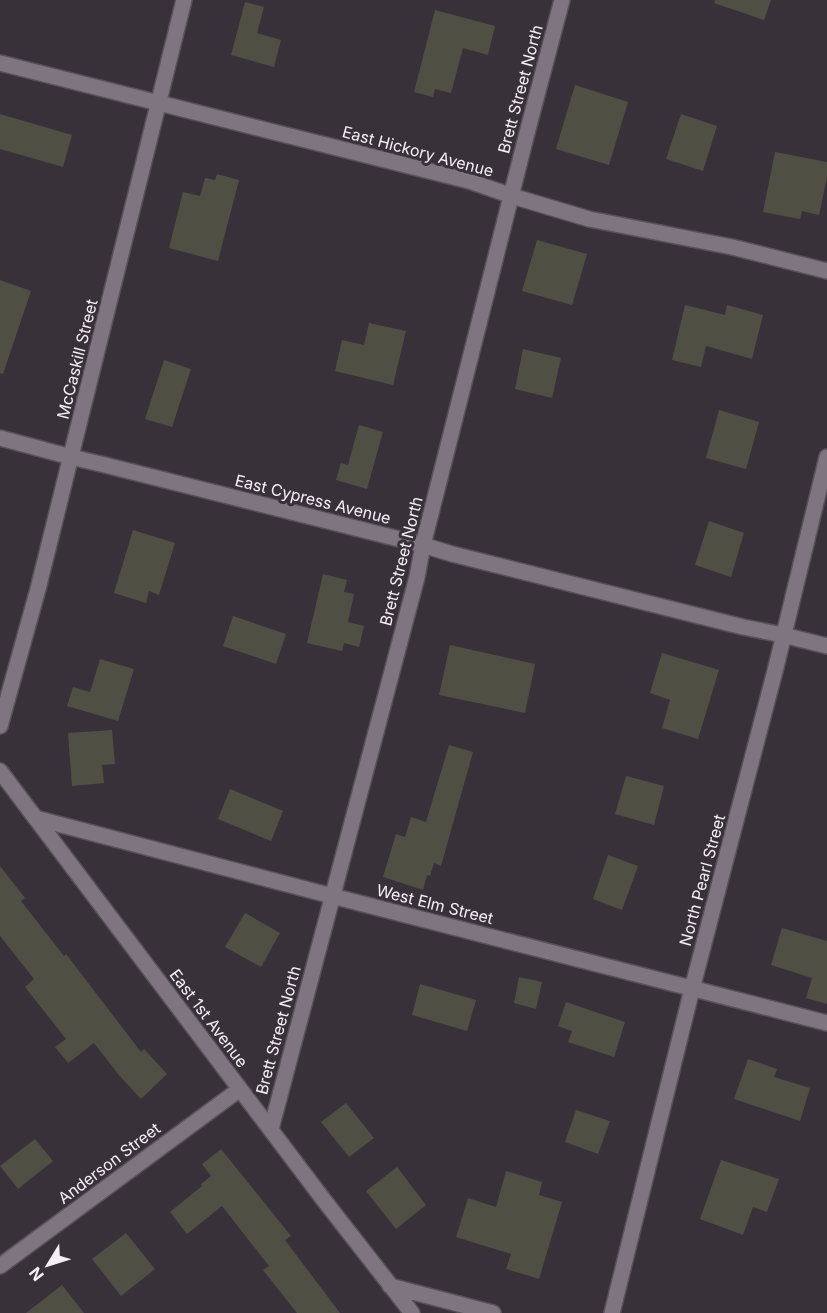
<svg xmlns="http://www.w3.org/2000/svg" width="827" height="1313" viewBox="0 0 827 1313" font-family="Inter,sans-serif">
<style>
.building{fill:#504f43}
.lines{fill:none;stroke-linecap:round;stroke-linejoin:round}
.street-casing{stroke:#575158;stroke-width:18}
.street{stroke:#7e7580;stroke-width:15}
.labels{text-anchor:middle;stroke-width:6;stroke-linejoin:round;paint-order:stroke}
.street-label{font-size:16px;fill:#f4eff5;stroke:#39313a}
</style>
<rect width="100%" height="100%" fill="#39313a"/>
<path class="building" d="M 715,0 L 771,0 L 764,20 L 714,3 Z
M 245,2 L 264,7 L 257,33 L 281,40 L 274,67 L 231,55 Z
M 435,10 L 495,26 L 488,55 L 463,48 L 451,93 L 435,89 L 433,97 L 414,92 Z
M 575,85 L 628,102 L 609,165 L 556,149 Z
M 0,114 L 72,135 L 63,167 L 0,149 Z
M 681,114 L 717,126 L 703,171 L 666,159 Z
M 775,152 L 827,162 L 827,177 L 819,215 L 802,211 L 800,219 L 763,212 Z
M 217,174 L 239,180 L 218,261 L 169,248 L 183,192 L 200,196 L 205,178 L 215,180 Z
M 537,240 L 587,254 L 572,305 L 522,291 Z
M 0,280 L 31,291 L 3,374 L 0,373 Z
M 685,305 L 725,315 L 727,305 L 763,315 L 752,359 L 706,346 L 701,367 L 672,360 Z
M 369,323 L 406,331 L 393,385 L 335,371 L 342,340 L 364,345 Z
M 523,349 L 561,358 L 552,398 L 515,389 Z
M 164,360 L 191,369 L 172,427 L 145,419 Z
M 719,410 L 759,422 L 746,469 L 706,458 Z
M 359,425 L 383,432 L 367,489 L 336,480 L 341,463 L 348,465 Z
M 709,521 L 744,533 L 731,577 L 695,565 Z
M 133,530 L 175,543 L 159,595 L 149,591 L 146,603 L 114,593 Z
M 323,574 L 347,580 L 344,592 L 354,594 L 348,622 L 364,626 L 359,647 L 344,643 L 342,651 L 307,643 Z
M 233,616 L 286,634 L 276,664 L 223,646 Z
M 450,645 L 535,664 L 525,713 L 439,695 Z
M 662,653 L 719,670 L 698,739 L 662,728 L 670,700 L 650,693 Z
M 100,659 L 134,669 L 118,721 L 67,706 L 73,687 L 90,692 Z
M 112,730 L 115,764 L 102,765 L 104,783 L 72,786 L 68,733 Z
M 449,745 L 473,752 L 441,866 L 434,863 L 430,876 L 427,875 L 423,890 L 383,877 L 396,834 L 405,837 L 411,817 L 426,822 Z
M 626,776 L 664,786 L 654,825 L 615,814 Z
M 230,789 L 283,811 L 271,841 L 218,819 Z
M 608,855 L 638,866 L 622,910 L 593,899 Z
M 0,866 L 25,898 L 21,901 L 64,956 L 66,954 L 141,1052 L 144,1049 L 167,1074 L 141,1099 L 118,1074 L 94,1043 L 68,1063 L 55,1047 L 66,1039 L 25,987 L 34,979 L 0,936 Z
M 245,913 L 280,933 L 261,967 L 225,947 Z
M 782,928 L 827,941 L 827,1004 L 806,998 L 812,978 L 771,965 Z
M 519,977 L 542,982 L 536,1009 L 514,1003 Z
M 420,984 L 476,1000 L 467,1031 L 412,1015 Z
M 566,1002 L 625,1022 L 614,1057 L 568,1042 L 572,1031 L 558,1026 Z
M 748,1059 L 777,1069 L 774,1077 L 810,1088 L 800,1121 L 734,1099 Z
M 346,1103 L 374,1138 L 349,1157 L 321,1122 Z
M 576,1110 L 610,1121 L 598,1154 L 565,1142 Z
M 35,1139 L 53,1161 L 18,1189 L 0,1166 Z
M 221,1149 L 291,1236 L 285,1240 L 340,1313 L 297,1313 L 263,1270 L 269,1266 L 222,1206 L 187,1234 L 170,1212 L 202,1186 L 201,1184 L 211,1176 L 202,1164 Z
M 721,1160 L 779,1179 L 767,1212 L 753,1207 L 743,1235 L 700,1219 Z
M 397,1167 L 426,1205 L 396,1229 L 366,1191 Z
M 506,1171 L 542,1182 L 539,1195 L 562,1202 L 539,1279 L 506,1269 L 511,1254 L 456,1237 L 468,1198 L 496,1207 Z
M 126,1233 L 155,1269 L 121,1296 L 92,1259 Z
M 62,1285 L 84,1313 L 26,1313 Z"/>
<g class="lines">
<g class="street-casing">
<path id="street" d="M 0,63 L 469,181 L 512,196 L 589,219 L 732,247 L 827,271
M 0,438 L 71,457 L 105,465 L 423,545 L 452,554 L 743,627 L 783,635 L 827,646
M 0,726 L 38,589 L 184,0
M 0,771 L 323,1199 L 412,1313
M 35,818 L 332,896 L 827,1023
M 271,1129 L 417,577 L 423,545 L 527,133 L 562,0
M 0,1266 L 240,1089
M 390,1286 L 493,1313
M 612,1313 L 692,989 L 776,667 L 827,457"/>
</g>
<use href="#street" class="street"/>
</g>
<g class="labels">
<g class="street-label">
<text transform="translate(520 89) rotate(-75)" y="6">Brett Street North</text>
<text transform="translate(418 151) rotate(15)" y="6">East Hickory Avenue</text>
<text transform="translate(77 359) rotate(-76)" y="6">McCaskill Street</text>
<text transform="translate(313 499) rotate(14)" y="6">East Cypress Avenue</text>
<text transform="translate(401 561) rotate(-76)" y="6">Brett Street North</text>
<text transform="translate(702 880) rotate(-75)" y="6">North Pearl Street</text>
<text transform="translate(435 904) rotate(14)" y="6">West Elm Street</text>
<text transform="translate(209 1018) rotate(53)" y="6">East 1st Avenue</text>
<text transform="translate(278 1030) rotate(-75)" y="6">Brett Street North</text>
<text transform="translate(109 1163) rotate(-37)" y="6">Anderson Street</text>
</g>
</g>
<g transform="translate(48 1265) rotate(232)" stroke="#39313a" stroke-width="4.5" paint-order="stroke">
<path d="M0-4.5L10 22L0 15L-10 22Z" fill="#f4eff5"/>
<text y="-9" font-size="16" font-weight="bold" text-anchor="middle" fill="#f4eff5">N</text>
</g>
</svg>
